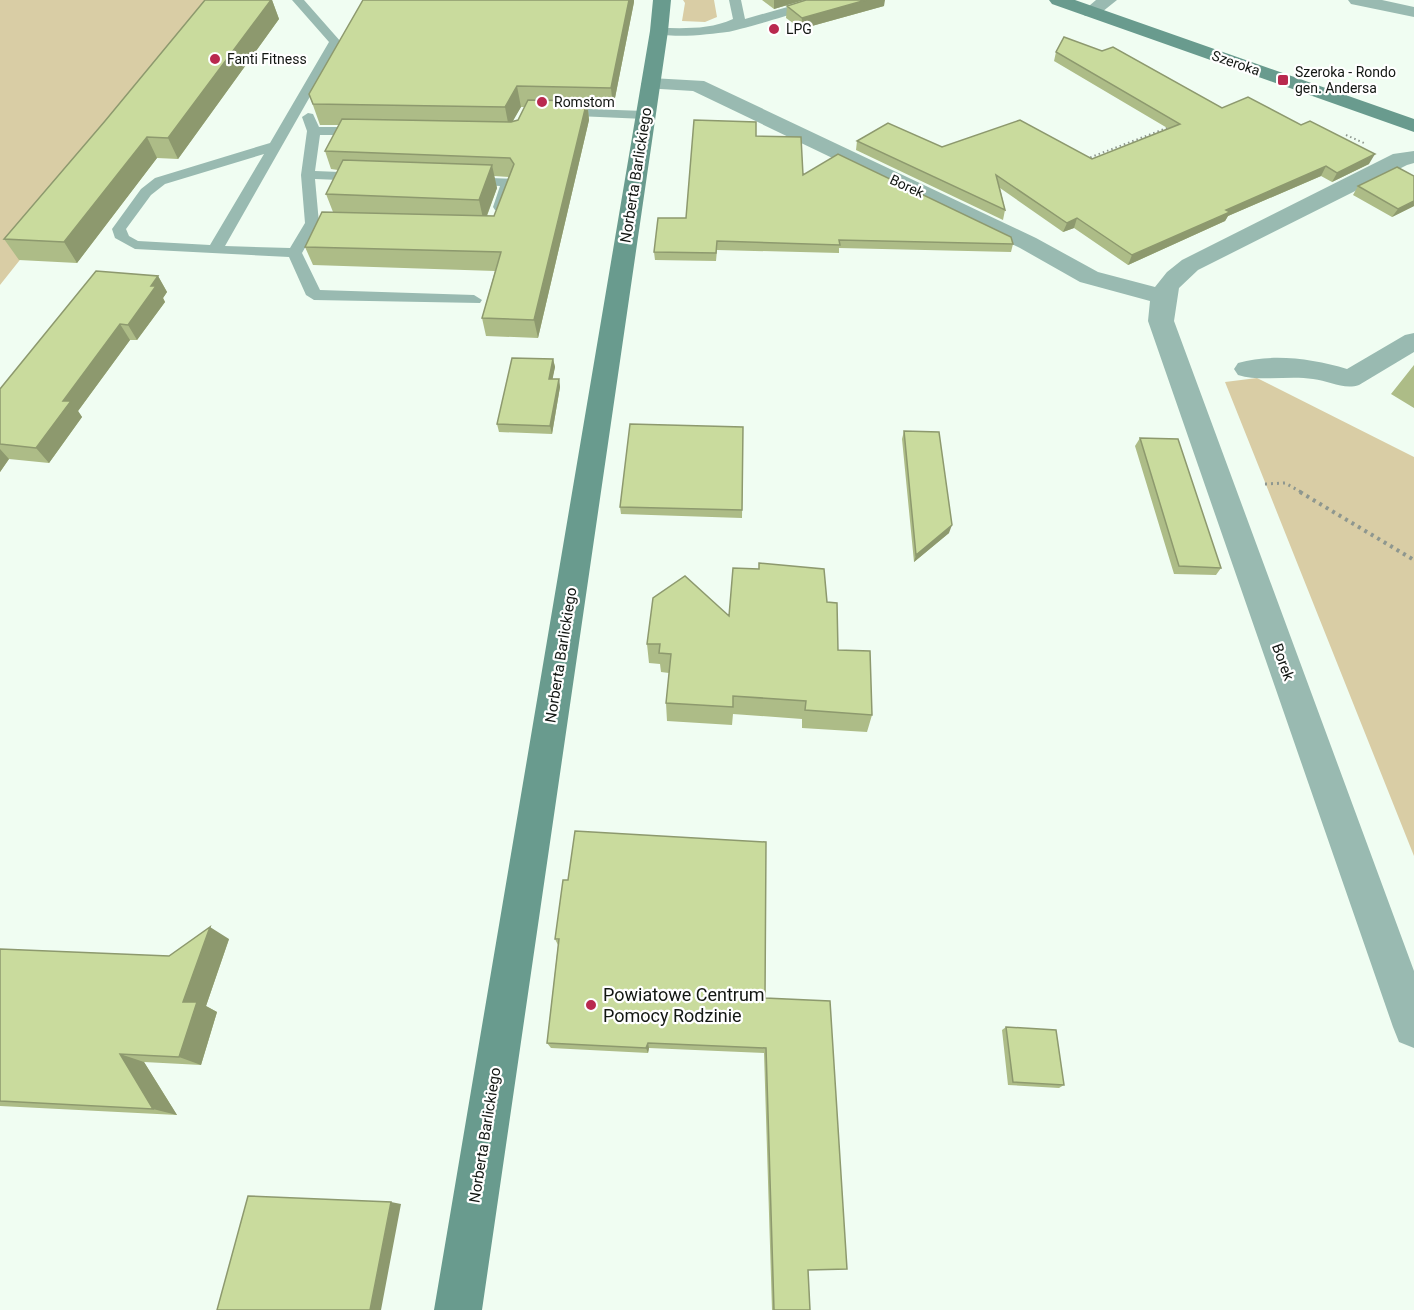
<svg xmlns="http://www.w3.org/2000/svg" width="1414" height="1310" viewBox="0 0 1414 1310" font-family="Roboto,sans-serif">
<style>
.green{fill:#d9cda5}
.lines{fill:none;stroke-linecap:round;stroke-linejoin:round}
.path-far2{stroke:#8e978f;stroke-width:2;stroke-dasharray:1.5 3;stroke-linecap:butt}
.path-far1{stroke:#8e978f;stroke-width:3;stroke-dasharray:2 4;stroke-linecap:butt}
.path{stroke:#8e978f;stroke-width:4;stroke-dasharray:3 4.5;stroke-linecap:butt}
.lane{fill:#99bab1;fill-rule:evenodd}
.street{fill:#99bab1;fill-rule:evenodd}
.secondary{fill:#699b8e;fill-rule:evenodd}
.wall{fill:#adbc87;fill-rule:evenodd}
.shaded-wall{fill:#8d996e}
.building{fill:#c9db9d;stroke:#8d996e;stroke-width:1.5}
.poi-dot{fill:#b9294e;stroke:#fff;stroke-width:2}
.labels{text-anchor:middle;stroke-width:4.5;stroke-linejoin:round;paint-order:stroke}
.far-poi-label{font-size:14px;fill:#121612;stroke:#fff;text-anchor:start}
.far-street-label{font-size:14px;fill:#121612;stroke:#fff}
.street-label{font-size:15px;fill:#121612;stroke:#fff}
.near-poi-label{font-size:18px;fill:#121612;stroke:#fff;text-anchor:start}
</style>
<rect width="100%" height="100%" fill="#f0fdf2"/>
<path class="green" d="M 0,0 L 226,0 L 0,285 Z
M 683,0 L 714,0 L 717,17 L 705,22 L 682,21 L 685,3 Z
M 1257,378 L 1414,457 L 1414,856 L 1225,382 Z"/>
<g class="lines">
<path class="path-far2" d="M 1346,135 L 1364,143
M 1086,159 L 1172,126"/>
<path class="path-far1" d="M 1265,484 L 1285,483 L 1303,493"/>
<path class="path" d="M 1300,492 L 1414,560"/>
<path class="lane" d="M 292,0 L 304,0 L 341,42 L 225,246 L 290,248 L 305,223 L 301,175 L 307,131 L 302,117 L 308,113 L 313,114 L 319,127 L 365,127 L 372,131 L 365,135 L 320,135 L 315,171 L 364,173 L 371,177 L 364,181 L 315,179 L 319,223 L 302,253 L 320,290 L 474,295 L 482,300 L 480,303 L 314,300 L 306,295 L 289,257 L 135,249 L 115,238 L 112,229 L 141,189 L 155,178 L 270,143 L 329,42 ZM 264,154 L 210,245 L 138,241 L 129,236 L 126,229 L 151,195 L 165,184 Z
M 729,0 L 741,0 L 745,19 L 812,0 L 830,0 C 823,6 740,30 727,32 C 712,34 664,40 653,31 L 659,28 C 685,28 709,30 733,19 Z
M 559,108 L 645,111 L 651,115 L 645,119 L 554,115 L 553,112 L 554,109 Z
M 467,177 L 513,179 L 515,182 L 505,210 L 495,210 L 493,207 L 500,186 L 462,184 L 460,181 Z"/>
<path class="street" d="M 1096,0 L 1117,0 L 1097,16 L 1085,16 L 1082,12 Z
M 1348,0 L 1382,0 L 1414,7 L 1414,17 L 1351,4 Z
M 651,78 L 704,81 L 1036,238 L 1098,272 L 1155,287 L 1167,272 L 1182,260 L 1393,154 L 1414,151 L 1414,163 L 1407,165 L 1198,270 L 1179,288 L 1174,321 L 1414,971 L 1414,1048 L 1399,1042 L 1393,1027 L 1148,321 L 1150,301 L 1080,282 L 1020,248 L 693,91 L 644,88 L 641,84 L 644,80 Z
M 1414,333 L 1414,352 L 1359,385 C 1344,390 1329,381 1313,379 C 1289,375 1261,382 1238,375 L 1234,369 L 1238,363 C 1273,353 1313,359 1347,369 L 1405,335 Z"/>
<path class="secondary" d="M 653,0 L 671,0 L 668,31 L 482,1310 L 434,1310 L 650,31 Z
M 1049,0 L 1075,0 L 1414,119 L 1414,132 L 1052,4 Z"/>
</g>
<path class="wall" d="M 205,0 L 272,0 L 279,19 L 178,159 L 157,158 L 77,263 L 19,260 L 4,239 L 105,121 Z
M 762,0 L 804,0 L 774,9 Z
M 634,2 L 613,108 L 588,108 L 589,120 L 538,338 L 486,336 L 482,318 L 495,271 L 313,265 L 305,247 L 333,212 L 326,194 L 338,170 L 331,169 L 325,151 L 339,125 L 320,125 L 309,94 ZM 521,107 L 525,107 L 518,120 L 512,121 ZM 494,176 L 509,177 L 494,216 L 487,216 L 497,188 Z
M 787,6 L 884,6 L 801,29 L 786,18 Z
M 1056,52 L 1222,108 L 1369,164 L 1332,182 L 1321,176 L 1228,216 L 1225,221 L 1128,265 L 1074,228 L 1063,232 L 1000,188 L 1005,210 L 1003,220 L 856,150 L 857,141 L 1092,159 L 1169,129 L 1054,61 Z
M 756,136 L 803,175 L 1013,244 L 1011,252 L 839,248 L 839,253 L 717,250 L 716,261 L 655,260 L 654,252 L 686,218 Z
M 1414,176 L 1414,206 L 1392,217 L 1353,195 L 1358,186 Z
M 158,276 L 167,292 L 163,298 L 165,302 L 137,340 L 130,340 L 78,411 L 82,417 L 49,463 L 9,459 L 0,472 L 0,389 Z
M 553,359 L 555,367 L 552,379 L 559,379 L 560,387 L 552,434 L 499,432 L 497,424 Z
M 1414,365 L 1414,408 L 1391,394 Z
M 743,427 L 742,518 L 621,514 L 620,507 Z
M 904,431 L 949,533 L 914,562 L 902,439 Z
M 1140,438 L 1221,568 L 1216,575 L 1174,574 L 1135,446 Z
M 827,602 L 838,650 L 872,715 L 867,732 L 802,728 L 802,719 L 733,714 L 732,725 L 667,721 L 666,703 L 669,673 L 661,672 L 660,664 L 649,663 L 647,644 L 729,616 Z
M 229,939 L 206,1006 L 217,1012 L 201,1065 L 144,1062 L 177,1115 L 0,1106 L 0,949 L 169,956 Z
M 555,939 L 765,998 L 808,1270 L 810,1310 L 772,1310 L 764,1053 L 649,1048 L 648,1053 L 551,1048 L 547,1043 L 558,945 Z
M 1006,1027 L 1064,1085 L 1059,1088 L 1008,1085 L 1002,1030 Z"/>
<path class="shaded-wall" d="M 271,0 L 272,0 L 279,19 L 178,159 L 168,138 Z
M 629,0 L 634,0 L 634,2 L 613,108 L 611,88 Z
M 774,0 L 804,0 L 774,9 Z
M 866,0 L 885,0 L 884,6 L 801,29 L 802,18 Z
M 517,86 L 521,107 L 509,128 L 505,107 Z
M 587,101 L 589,120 L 538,338 L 534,320 Z
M 147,137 L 157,158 L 77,263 L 64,242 Z
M 1375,154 L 1369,164 L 1332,182 L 1337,173 Z
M 492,165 L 497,188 L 484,223 L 479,200 Z
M 1326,166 L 1321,176 L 1228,216 L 1225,221 L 1128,265 L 1132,255 L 1226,210 Z
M 1414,201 L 1414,206 L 1392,217 L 1398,209 Z
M 1077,218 L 1074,228 L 1063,232 L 1067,223 Z
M 158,276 L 167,292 L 163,298 L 165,302 L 137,340 L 128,325 L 151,286 Z
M 120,324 L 130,340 L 78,411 L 82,417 L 49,463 L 36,448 L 63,401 Z
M 553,359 L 555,367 L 551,387 L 549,379 Z
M 559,379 L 560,387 L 552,434 L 550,426 Z
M 0,449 L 9,459 L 0,472 Z
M 952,525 L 949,533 L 914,562 L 916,555 Z
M 210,927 L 229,939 L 206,1006 L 217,1012 L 201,1065 L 179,1057 L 183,1002 Z
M 648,1043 L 649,1048 L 648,1053 L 646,1048 Z
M 120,1054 L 144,1062 L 177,1115 L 153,1109 Z
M 391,1202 L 401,1204 L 381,1310 L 370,1310 Z"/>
<path class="building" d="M 205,0 L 271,0 L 168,138 L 147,137 L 64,242 L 4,239 L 105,121 Z
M 363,0 L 629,0 L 611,88 L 517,86 L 505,107 L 313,104 L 309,94 Z
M 806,0 L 866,0 L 802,18 L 787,6 Z
M 1064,37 L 1102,51 L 1113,47 L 1222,108 L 1248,97 L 1301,125 L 1310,121 L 1375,154 L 1337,173 L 1326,166 L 1226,210 L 1230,212 L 1132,255 L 1077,218 L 1067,223 L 996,175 L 1005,210 L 857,141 L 888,123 L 942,147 L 1020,120 L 1092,159 L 1180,124 L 1056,52 Z
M 528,100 L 587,101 L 534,320 L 482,318 L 501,252 L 305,247 L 322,212 L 494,216 L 514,164 L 510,158 L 325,151 L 342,119 L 511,122 L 518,120 Z
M 694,120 L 756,122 L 756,136 L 801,137 L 803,175 L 838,154 L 1011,237 L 1013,244 L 839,240 L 840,245 L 717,241 L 716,253 L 654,252 L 658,218 L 686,218 Z
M 343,160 L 492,165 L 479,200 L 326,194 Z
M 1397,167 L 1414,176 L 1414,201 L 1398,209 L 1358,186 Z
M 96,271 L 158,276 L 151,286 L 156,286 L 128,325 L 120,324 L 63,401 L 71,401 L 36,448 L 0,444 L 0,389 Z
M 512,358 L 553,359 L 549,379 L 559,379 L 550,426 L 497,424 Z
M 630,424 L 743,427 L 742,510 L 620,507 Z
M 904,431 L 939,432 L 952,525 L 916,555 Z
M 1140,438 L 1178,439 L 1221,568 L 1179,566 Z
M 759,563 L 824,569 L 827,602 L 837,603 L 838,650 L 870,651 L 872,715 L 805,710 L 806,701 L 733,696 L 733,707 L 666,703 L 671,654 L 659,653 L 660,644 L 647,644 L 653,598 L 685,576 L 729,616 L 733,568 L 759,569 Z
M 575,831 L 766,842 L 765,998 L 830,1001 L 847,1269 L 808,1270 L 810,1310 L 774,1310 L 766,1048 L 648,1043 L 646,1048 L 547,1043 L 559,939 L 555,939 L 563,880 L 568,880 Z
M 210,927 L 183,1002 L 197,1002 L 179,1057 L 120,1054 L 153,1109 L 0,1101 L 0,949 L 169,956 Z
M 1006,1027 L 1056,1030 L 1064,1085 L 1013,1082 Z
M 248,1196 L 391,1202 L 370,1310 L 217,1310 Z"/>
<g class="poi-dot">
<circle cx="774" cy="29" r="6"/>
<circle cx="215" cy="59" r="6"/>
<rect x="1277" y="74" width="12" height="12" rx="3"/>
<circle cx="542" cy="102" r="6"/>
<circle cx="591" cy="1005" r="6"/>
</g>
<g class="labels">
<g class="far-poi-label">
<text x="786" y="34">LPG</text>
<text x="227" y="64">Fanti Fitness</text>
<text x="1295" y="77">Szeroka - Rondo<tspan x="1295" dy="16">gen. Andersa</tspan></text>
<text x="554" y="107">Romstom</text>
</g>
<g class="far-street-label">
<text transform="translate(1236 63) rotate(19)" y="5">Szeroka</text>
<text transform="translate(907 186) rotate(25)" y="5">Borek</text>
</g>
<g class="street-label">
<text transform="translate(636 175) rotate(-81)" y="5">Norberta Barlickiego</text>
<text transform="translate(561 655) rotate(-81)" y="5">Norberta Barlickiego</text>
<text transform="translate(1283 662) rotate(70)" y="5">Borek</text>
<text transform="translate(485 1135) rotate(-81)" y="5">Norberta Barlickiego</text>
</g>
<g class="near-poi-label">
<text x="603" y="1001">Powiatowe Centrum<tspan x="603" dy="21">Pomocy Rodzinie</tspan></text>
</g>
</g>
</svg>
